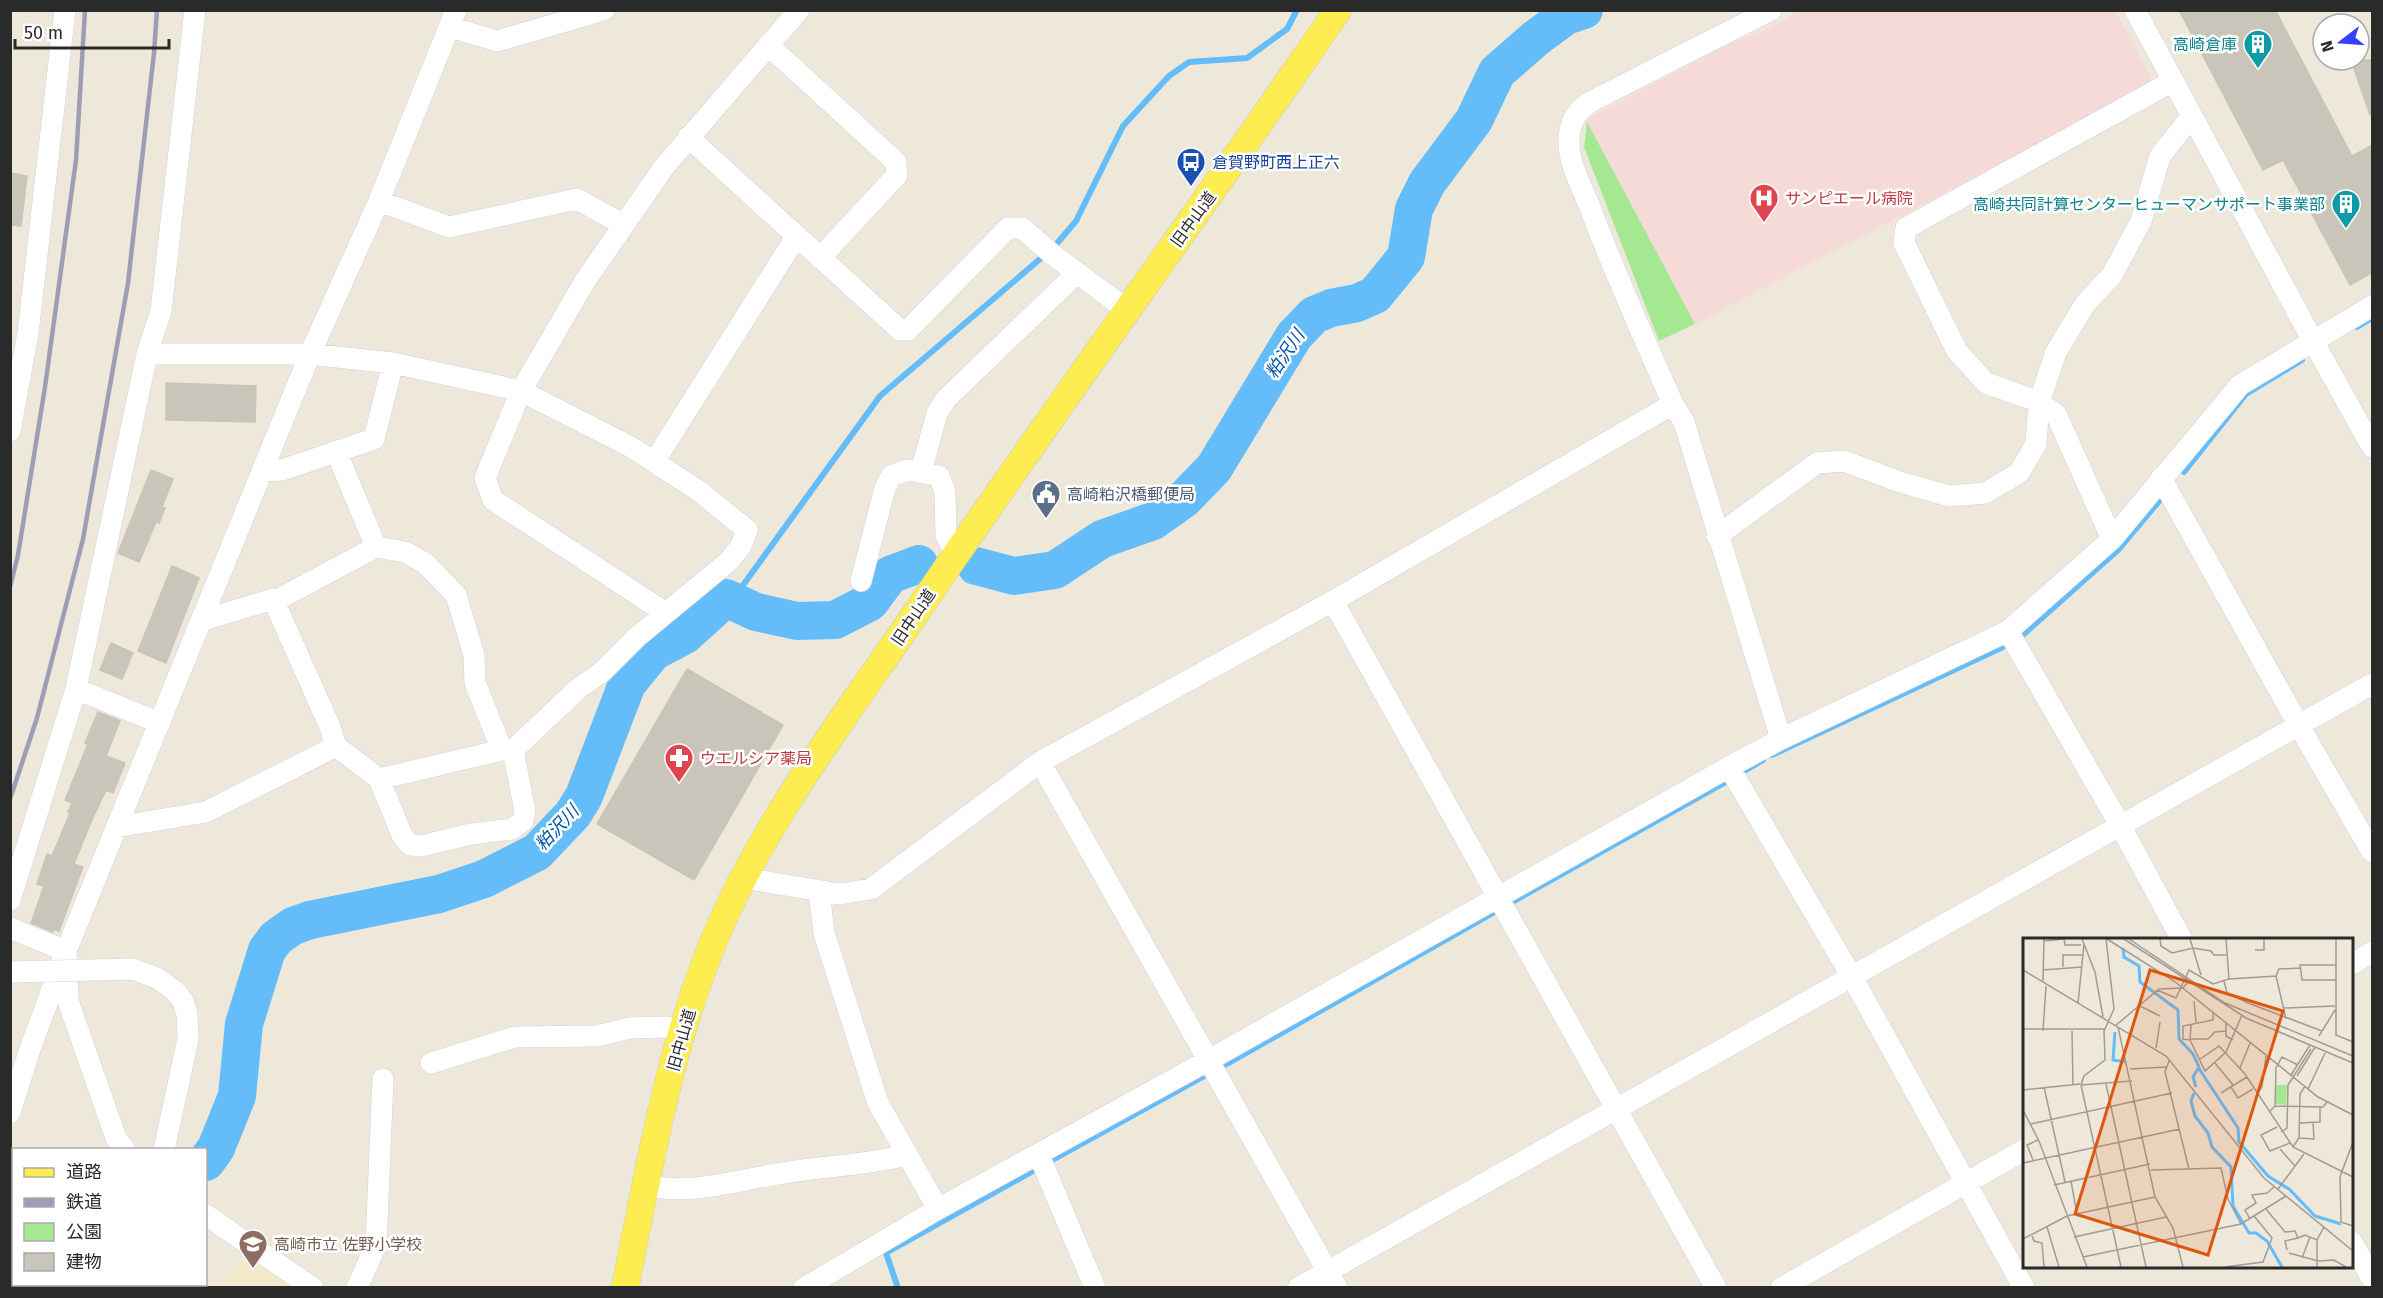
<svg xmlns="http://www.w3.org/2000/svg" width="2383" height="1298" viewBox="0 0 2383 1298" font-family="'Fira Sans','Noto Sans JP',sans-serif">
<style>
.education{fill:#f1e9c9}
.medical{fill:#f5dad7}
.green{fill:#a4e992}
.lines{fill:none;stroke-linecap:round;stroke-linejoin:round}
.stream{stroke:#64bdf9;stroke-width:6}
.river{stroke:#64bdf9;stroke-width:38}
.building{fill:#c9c5bb;stroke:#c9c5b4;stroke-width:1.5}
.minor-casing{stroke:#d0d1e5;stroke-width:22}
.major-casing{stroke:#ccc;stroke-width:28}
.minor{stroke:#fff;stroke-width:21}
.major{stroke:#fded51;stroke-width:27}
.rail{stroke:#9d9db6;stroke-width:4.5}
.minor-bridge-casing{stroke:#d0d1e5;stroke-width:22;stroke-linecap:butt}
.minor-bridge{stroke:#fff;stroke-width:21}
.labels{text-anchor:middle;stroke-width:5;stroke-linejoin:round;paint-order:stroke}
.culture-label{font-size:16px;fill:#0d838f;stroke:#fff;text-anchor:end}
.transit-label{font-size:16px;fill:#164399;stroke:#fff;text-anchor:start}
.health-label{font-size:16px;fill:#be3a42;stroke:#fff;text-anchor:start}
.street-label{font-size:16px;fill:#2a2a2a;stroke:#fff}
.service-label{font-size:16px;fill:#4e5e75;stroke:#fff;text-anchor:start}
.education-label{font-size:16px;fill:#785e54;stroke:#fff;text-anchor:start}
.water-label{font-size:18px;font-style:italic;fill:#0157a7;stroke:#fff}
.inset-river{fill:none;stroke:#64bdf9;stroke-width:3}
.inset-road{fill:none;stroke:#a09c94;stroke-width:1.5}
.view{fill:#de570e;fill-opacity:0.15;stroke:#de570e;stroke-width:3}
.inset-edge{fill:none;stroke:#2a2a2a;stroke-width:3}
</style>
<rect width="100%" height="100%" fill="#eee8db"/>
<path class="education" d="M 249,1253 L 299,1288 L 215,1288 Z"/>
<path class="medical" d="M 1797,11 L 2115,11 L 2154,83 L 1695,324 L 1587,122 L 1590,117 L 1734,42 L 1772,27 Z"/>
<path class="green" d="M 1587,122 L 1695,324 L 1659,341 L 1584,147 Z"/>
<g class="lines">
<path class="stream" d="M 2357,327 L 2372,318
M 2184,472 L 2246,394 L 2302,360
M 733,599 L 880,396 L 1054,247 L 1076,221 L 1123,126 L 1169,76 L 1189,62 L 1247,58 L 1287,29 L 1297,10
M 2024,634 L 2118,550 L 2160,500
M 1772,755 L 2003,647
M 1746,770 L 1763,760
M 1514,901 L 1724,783
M 1225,1065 L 1493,913
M 1052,1160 L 1204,1076
M 898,1288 L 886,1253 L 1033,1171"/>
<path class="river" d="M 976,566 L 1014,576 L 1055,570 L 1102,539 L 1153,521 L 1184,499 L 1214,468 L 1294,336 L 1314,315 L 1331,308 L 1357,303 L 1375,295 L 1406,257 L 1414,209 L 1427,183 L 1474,120 L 1497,72 L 1536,38 L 1566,16 L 1584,10
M 206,1162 L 216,1148 L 237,1096 L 244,1024 L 267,950 L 276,938 L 293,926 L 310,920 L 439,894 L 484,879 L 537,852 L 573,814 L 584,796 L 627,684 L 653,652 L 685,635 L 726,598 L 756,612 L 797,621 L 835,620 L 870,602 L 890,575 L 919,564
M 151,1284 L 151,1288"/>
</g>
<path class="building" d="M 2179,10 L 2275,10 L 2352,156 L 2373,145 L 2373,272 L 2350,285 L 2283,160 L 2263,170 Z
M 2351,60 L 2373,60 L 2373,115 L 2370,115 Z
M 10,173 L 27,176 L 21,226 L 10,225 Z
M 166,383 L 256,386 L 255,422 L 166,420 Z
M 151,470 L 173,479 L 162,507 L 165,508 L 159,523 L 156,522 L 139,562 L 118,553 Z
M 172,566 L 199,578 L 166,663 L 138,651 Z
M 111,643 L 133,653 L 122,679 L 100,670 Z
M 687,669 L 783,725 L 694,880 L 597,824 Z
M 98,712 L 120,721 L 106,756 L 125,763 L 113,793 L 106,790 L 91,822 L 74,864 L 83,867 L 59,931 L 54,929 L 53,932 L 31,923 L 44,886 L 37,884 L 47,854 L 52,856 L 70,813 L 68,812 L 72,803 L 65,800 L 88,744 L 85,743 Z"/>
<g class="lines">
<g class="minor-casing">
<path id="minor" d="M 1771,10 L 1590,102 C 1577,111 1569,122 1569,140 C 1568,162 1581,185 1589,205 C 1614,272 1644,338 1673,404 L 1684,422 L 1781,739
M 2135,10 L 2313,341 L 2372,447
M 450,27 L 497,41 L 604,10
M 768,45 L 896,162 L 897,175 L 820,258
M 688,137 L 900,330 L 908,330 L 1008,228 L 1022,228 L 1052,254 L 1127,310
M 379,201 L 449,227 L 577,199 L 624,225
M 147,354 L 310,354 L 393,363 L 521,391 L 631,447 L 699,491 L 747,530 L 741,546 L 729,561 L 637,637 L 602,672 L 579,688 L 513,750
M 10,431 L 28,333 L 65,10
M 336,451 L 376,547
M 654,462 L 796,237
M 264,471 L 282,470 L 374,439 L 393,363
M 921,472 L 937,413 L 946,399 L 1077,273
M 2161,478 L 2299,726 L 2372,852
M 1717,536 L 1817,463 L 1844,461 L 1900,482 L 1949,496 L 1985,493 L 2019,473 L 2036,444 L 2039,402 L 2056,352 L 2085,304 L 2112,275 L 2141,221 L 2160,156 L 2192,116
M 2112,539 L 2056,414 L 2039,402 L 1986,383 L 1957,351 L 1904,243 L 1906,228 L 2173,81
M 861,581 L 885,488 L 891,476 L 908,470 L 939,476 L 945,492 L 946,535 L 956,554
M 275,601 L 376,547 L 405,552 L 425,563 L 456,595 L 474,655 L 475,683 L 502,750
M 1333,601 L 1716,1288
M 666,613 L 493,500 L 485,478 L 521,391 L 585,281 L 664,167 L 799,10
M 203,620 L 273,599 L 330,727 L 336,746 L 379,779 L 402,835 L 410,845 L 421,846 L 471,834 L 512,829 L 523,821 L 525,811 L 513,750 L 502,750 L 379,779
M 2008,631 L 2120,825 L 2182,940
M 76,689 L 160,723
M 1040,762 L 1337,1288
M 1729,767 L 1852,977 L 2024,1288
M 116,827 L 206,812 L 336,746
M 743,878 L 840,894 L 871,889 L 1040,762 L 1333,601 L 1673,404
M 819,891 L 824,933 L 878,1103 L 938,1209
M 10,900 L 76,689 L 147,354 L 161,311 L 195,10
M 10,928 L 66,951 L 68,1001 L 116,1138 L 125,1150
M 2352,964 L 2372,952
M 431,1063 L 515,1037 L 597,1036 L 630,1028 L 667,1027 L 682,1033
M 10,1113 L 29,1052 L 66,951 L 310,354 L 379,201 L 456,10
M 164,1150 L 188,1039
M 1039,1155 L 1095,1288
M 645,1185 C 691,1196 737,1180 783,1173 C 824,1166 867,1165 907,1155
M 206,1215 L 313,1288
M 2352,1242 L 2372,1279
M 357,1288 L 376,1245 L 383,1079
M 804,1288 L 938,1209 L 1209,1060 L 1729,767 L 1781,739 L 2008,631 L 2112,539 L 2240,385 L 2372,306
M 1298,1288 L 2372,684
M 1781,1288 L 2024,1150"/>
</g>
<g class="major-casing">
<path id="major" d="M 625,1288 C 650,1163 672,1030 725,915 C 775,807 849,711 916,613 C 1053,411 1199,213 1338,10"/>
</g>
<use href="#minor" class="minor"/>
<use href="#major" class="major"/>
<path class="rail" d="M 10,587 L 18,555 L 45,387 L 76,160 L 85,10
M 10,799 L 37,718 L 83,539 L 128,283 L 154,53 L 157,10"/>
<g class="minor-bridge-casing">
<path id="minor-bridge" d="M 10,972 L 133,969 L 157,978 L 175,991 L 183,1001 L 187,1014 L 188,1039"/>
</g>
<use href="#minor-bridge" class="minor-bridge"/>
</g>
<defs>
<g id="building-pin" transform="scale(1.5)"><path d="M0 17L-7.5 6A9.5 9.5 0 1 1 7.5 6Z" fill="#0f9aa8" stroke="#fff"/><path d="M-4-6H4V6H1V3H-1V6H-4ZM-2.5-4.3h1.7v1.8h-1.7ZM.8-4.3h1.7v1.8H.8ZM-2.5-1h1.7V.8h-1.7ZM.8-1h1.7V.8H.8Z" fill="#fff"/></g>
<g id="bus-pin" transform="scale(1.5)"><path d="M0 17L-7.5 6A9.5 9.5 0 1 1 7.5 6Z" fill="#1a4fb4" stroke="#fff"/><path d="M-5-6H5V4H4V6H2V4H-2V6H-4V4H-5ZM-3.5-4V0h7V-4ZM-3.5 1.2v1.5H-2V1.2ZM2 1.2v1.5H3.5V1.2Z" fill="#fff"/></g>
<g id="hospital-pin" transform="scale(1.5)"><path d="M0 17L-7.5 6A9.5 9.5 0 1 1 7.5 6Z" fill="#e0444e" stroke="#fff"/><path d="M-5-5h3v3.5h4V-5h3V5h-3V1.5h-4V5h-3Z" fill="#fff"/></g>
<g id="civic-pin" transform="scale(1.5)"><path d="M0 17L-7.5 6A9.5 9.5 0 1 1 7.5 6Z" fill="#5c6f8a" stroke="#fff"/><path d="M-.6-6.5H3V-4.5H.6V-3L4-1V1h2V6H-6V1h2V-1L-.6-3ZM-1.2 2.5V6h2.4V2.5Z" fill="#fff"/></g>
<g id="pharmacy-pin" transform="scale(1.5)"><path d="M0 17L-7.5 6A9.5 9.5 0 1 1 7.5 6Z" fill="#e0444e" stroke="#fff"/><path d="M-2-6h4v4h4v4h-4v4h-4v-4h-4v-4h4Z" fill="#fff"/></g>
<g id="school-pin" transform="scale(1.5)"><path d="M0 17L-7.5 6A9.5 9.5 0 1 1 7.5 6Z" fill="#8d6e63" stroke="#fff"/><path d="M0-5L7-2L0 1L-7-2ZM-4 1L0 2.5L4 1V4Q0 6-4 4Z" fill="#fff"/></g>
</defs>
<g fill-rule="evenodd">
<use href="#building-pin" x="2258" y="44"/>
<use href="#bus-pin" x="1191" y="162"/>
<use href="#hospital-pin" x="1764" y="198"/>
<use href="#building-pin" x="2346" y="204"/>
<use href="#civic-pin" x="1046" y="494"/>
<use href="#pharmacy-pin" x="679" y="758"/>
<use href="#school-pin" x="253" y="1244"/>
</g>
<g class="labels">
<g class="culture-label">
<text x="2237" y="50">高崎倉庫</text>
<text x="2325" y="210">高崎共同計算センターヒューマンサポート事業部</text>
</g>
<g class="transit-label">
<text x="1212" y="168">倉賀野町西上正六</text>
</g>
<g class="health-label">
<text x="1785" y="204">サンピエール病院</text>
<text x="700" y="764">ウエルシア薬局</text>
</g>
<g class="street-label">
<text transform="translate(1193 219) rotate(-54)" y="6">旧中山道</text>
<text transform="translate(913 617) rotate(-56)" y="6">旧中山道</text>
<text transform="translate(681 1040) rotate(-74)" y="6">旧中山道</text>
</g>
<g class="service-label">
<text x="1067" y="500">高崎粕沢橋郵便局</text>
</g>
<g class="education-label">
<text x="274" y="1250">高崎市立 佐野小学校</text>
</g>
<g class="water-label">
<text transform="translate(1285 354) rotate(-56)" y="6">粕沢川</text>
<text transform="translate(557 828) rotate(-47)" y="6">粕沢川</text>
</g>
</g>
<g transform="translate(2023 938)">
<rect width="330" height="330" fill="#eee8db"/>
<path d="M 253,147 L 264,147 L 263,167 L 253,166 Z" fill="#a4e992"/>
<path class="inset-river" d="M 100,10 L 101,19 L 116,28 L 117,44 L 155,72 L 156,101 L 170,116 L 176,129 L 170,139 L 173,149M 92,94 L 90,122 L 102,124M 175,129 L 215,190 L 216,204 L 245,238 L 266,251 L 292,278 L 318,286M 171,155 L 168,163 L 172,178 L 185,195 L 189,209 L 208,229 L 210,268 L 226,295 L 233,295 L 244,303 L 259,329"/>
<path class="inset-road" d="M 59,1 L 72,34 L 80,79M 83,1 L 91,71 L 81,93 L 82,122 L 61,138 L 58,147 L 98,329M 84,1 L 151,43 L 295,159 L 330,177M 101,1 L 223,80 L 330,125M 106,1 L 202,65 L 330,118M 137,1 L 138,8 L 149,15 L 170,10 L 188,13 L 191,17 L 203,17M 167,1 L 178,37M 313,1 L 313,97 L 330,104M 21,3 L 41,1 L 42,7 L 58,7M 232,12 L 241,12 L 241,1M 40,29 L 40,17 L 59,17M 0,32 L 143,118 L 241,240 L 330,313M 20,32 L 59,29M 253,38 L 256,31 L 278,30M 206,41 L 253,38 L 263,81M 313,42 L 279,42 L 277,27 L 313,27M 20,43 L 21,1M 201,43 L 204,55 L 225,65 L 299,93M 134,52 L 153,60 L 166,32 L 190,46 L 206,41 L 203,1M 171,63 L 173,84M 55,65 L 61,6M 115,67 L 137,78M 260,70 L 312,68M 203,85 L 203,98 L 210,102M 168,87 L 167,102 L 160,101 L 160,88 L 190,82 L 190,74M 92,88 L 136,51 L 160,50 L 165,44M 95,89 L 132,259 L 150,290 L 160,329M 0,91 L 82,91M 20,93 L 23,48M 49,93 L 50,147M 296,98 L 312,72M 167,101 L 185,101 L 192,94 L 203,93M 167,102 L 182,133 L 203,114 L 219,77M 133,110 L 137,84M 176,122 L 196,108 L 222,136 L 270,209 L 330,239M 146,123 L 142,134 L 166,231M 192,125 L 210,147M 217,130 L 227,105M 107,131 L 143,129M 268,137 L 287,107M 274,138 L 292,109M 83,146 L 123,329M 58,147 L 109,143M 21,149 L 42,244M 208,149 L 215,160 L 230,151M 285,151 L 303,113M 0,152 L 57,146M 198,155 L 224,139M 234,155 L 239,149 L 243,118M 252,168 L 300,169 L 304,164M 0,172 L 16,203 L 64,329M 246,174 L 252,168 L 253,130 L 259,119 L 275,127M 276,185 L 297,184 L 297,169M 8,186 L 149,155M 254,189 L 238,197 L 247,213 L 267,205M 258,194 L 264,190 L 265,147 L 288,111M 276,200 L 291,201 L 290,185M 330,204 L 317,239 L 318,284 L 330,288M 270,209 L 276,200 L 277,156 L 282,148M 257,211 L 272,228M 10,222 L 4,207 L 15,202M 0,225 L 157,191M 128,232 L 198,230 L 205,261 L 218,286M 48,243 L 54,276M 31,247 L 127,226M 255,251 L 281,216M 243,271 L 262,294 L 272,293 L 275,300 L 282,297 L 294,302M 227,281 L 222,272 L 233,265 L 229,257 L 244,255 L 251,249M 24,289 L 36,329M 9,298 L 11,303 L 19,305 L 21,329M 51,299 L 143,279M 0,301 L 44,278 L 132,259M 264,312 L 262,303 L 275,300M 266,315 L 295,323 L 311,322 L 323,329M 60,319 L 218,286 L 263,258M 279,320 L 287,299M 202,329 L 240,324 L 249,300 L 231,278M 294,329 L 294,302 L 301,289"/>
<path class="view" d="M 127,32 L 260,73 L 185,317 L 52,276 Z"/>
<rect width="330" height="330" class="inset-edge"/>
</g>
<rect width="2383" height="1298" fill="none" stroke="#2a2a2a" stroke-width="24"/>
<rect x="12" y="1148" width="195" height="138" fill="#ffffff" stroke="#aaaaaa" stroke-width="1.5"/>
<rect x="24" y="1168" width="30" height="9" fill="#fded51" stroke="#aaaaaa" stroke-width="1.5"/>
<text x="66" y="1178" font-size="18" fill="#2a2a2a">道路</text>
<rect x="24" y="1198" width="30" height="9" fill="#9d9db6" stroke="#aaaaaa" stroke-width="1.5"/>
<text x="66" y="1208" font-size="18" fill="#2a2a2a">鉄道</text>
<rect x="24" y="1223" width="30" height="18" fill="#a4e992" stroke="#aaaaaa" stroke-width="1.5"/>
<text x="66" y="1238" font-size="18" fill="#2a2a2a">公園</text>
<rect x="24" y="1253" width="30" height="18" fill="#c9c5bb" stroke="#aaaaaa" stroke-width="1.5"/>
<text x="66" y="1268" font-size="18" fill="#2a2a2a">建物</text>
<g transform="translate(2341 42) rotate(253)"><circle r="28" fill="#ffffff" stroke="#aaaaaa" stroke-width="1.5"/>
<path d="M0-4.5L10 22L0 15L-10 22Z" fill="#3640ff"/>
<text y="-9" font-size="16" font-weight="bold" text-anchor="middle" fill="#2a2a2a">N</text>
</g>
<path d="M15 39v9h154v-9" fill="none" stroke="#2a2a2a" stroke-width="3"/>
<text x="24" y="39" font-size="18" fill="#2a2a2a" stroke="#ffffff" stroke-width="4.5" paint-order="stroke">50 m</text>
</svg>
